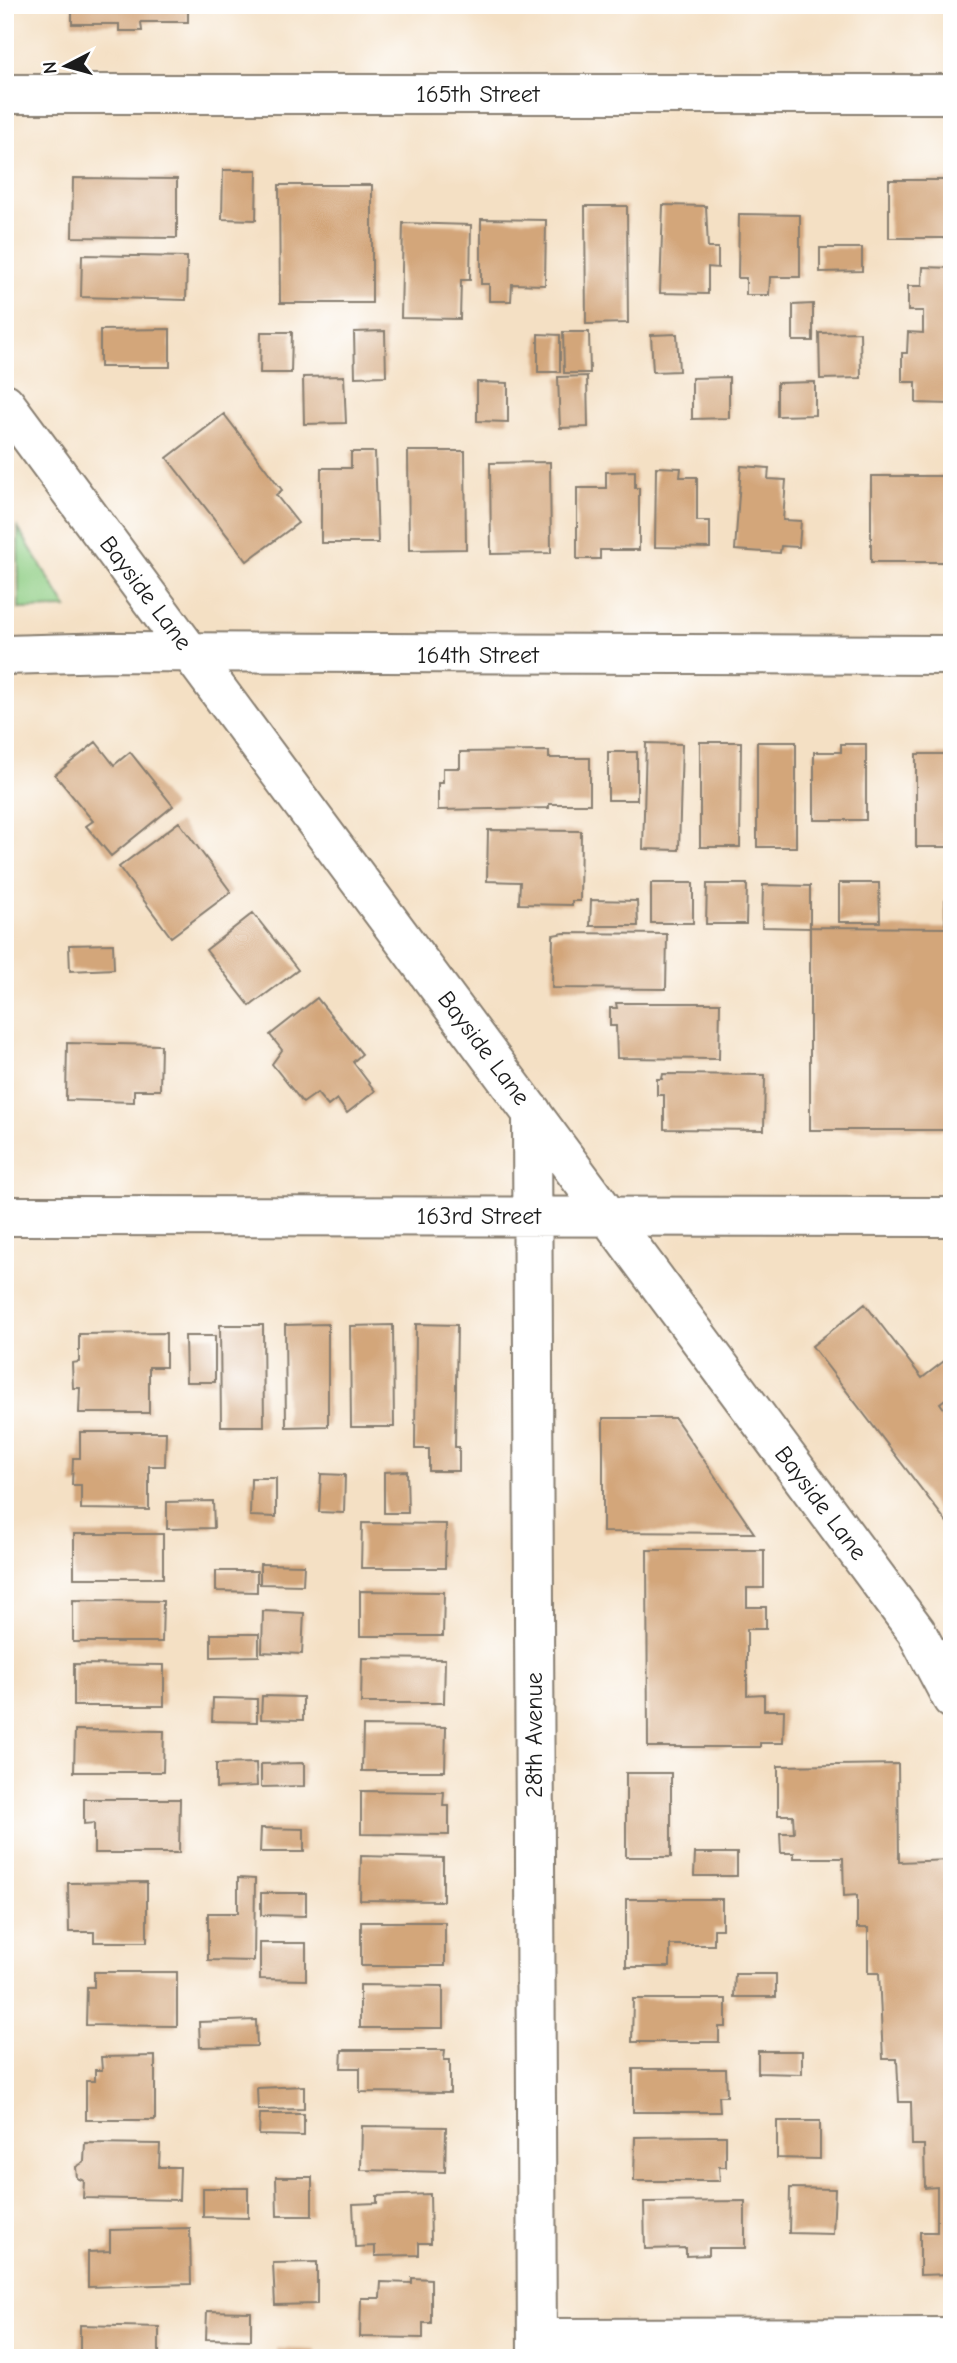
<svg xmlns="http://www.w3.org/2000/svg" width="957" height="2363" viewBox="0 0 957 2363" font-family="'Comic Neue',sans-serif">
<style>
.green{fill:#8ecd83;stroke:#557450;stroke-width:2}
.building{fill:#d3a67a}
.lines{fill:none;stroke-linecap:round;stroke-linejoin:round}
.minor-casing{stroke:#887e70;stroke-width:42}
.tertiary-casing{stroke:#887e70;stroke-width:42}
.minor{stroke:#fff;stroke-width:38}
.tertiary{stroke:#fff;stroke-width:38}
.labels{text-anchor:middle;stroke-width:7;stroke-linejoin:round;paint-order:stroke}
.street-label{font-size:24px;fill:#1c1c1c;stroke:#fff}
</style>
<rect width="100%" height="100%" fill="#fff"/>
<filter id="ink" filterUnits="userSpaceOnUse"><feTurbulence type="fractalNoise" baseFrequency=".0143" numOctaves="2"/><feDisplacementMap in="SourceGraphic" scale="14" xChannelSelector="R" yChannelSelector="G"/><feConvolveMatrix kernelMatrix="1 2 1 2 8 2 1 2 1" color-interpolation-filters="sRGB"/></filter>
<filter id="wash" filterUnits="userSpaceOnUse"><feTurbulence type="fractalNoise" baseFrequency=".00686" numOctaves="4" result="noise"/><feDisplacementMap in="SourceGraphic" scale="28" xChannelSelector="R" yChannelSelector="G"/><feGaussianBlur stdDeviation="1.57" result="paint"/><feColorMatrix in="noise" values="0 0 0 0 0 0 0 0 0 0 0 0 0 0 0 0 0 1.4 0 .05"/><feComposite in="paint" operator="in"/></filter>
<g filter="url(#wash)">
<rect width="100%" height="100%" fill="#f4e0c4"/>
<path class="green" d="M 18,528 L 67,608 L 19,609 Z"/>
<g id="blocks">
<path class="building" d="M 72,5 L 188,5 L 188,22 L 141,22 L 142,31 L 119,31 L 119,24 L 72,24 Z
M 363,5 L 405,5 L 405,8 L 363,8 Z
M 223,170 L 257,170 L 256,220 L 222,219 Z
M 73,178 L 177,179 L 177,238 L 72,237 Z
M 889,180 L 952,180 L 952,238 L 889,238 Z
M 279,185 L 372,185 L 372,303 L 280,303 Z
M 663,205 L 706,206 L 708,248 L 718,248 L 718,268 L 708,267 L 708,294 L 660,293 Z
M 585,206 L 627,206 L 628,323 L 586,324 Z
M 739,214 L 800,215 L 800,277 L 770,277 L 769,295 L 746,295 L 746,278 L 738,278 Z
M 481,219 L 546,220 L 545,285 L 512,284 L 511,301 L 489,301 L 489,284 L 481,284 Z
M 403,223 L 471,225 L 470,280 L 461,280 L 460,319 L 401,318 Z
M 820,248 L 862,248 L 862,271 L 820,272 Z
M 82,255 L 187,257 L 186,300 L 81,297 Z
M 923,267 L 952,268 L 952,404 L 916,403 L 916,382 L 902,382 L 902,353 L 907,353 L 908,332 L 923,333 L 923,311 L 908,311 L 908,286 L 922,286 Z
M 813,304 L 813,341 L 793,341 L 793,305 Z
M 170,329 L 170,367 L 100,367 L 100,330 Z
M 385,331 L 386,376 L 355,377 L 354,332 Z
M 261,332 L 292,332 L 291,373 L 260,373 Z
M 563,332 L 589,332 L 590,373 L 564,373 Z
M 860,332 L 861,378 L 820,379 L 819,333 Z
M 538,334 L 560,335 L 560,372 L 538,372 Z
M 677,334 L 679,371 L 653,372 L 651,335 Z
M 344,376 L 346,423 L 304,424 L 303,377 Z
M 587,376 L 588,427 L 560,428 L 558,377 Z
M 729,377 L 729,418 L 692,419 L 692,378 Z
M 477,382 L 508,383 L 508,422 L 477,421 Z
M 815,382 L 815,415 L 777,416 L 777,383 Z
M 224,414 L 282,490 L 276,495 L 298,523 L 247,561 L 167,458 Z
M 408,451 L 465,451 L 466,549 L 409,550 Z
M 351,452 L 375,452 L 378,543 L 321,543 L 321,468 L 351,468 Z
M 550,462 L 551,553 L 491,554 L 490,463 Z
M 741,466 L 769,468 L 768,479 L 786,480 L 783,520 L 801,521 L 799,547 L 781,546 L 780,553 L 735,550 Z
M 656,467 L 681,468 L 680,477 L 697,477 L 697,521 L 710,521 L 710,548 L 655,547 Z
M 635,471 L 635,488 L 639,488 L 639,550 L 600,550 L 600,559 L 577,559 L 577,488 L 606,488 L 606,472 Z
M 871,476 L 952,476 L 952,562 L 871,562 Z
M 96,742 L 114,765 L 130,752 L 173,806 L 111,856 L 86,826 L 93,821 L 55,775 Z
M 700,742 L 741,742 L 740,847 L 700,847 Z
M 757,742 L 796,742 L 796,847 L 757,847 Z
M 646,743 L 682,744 L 679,850 L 643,849 Z
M 841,744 L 866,744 L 866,820 L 814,820 L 814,752 L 841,752 Z
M 549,751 L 549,758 L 590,758 L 590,804 L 549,804 L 549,808 L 438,810 L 438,783 L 443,783 L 443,768 L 460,768 L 460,752 Z
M 608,752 L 637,752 L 637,800 L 608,800 Z
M 916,754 L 952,754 L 952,847 L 916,847 Z
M 179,822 L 231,892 L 171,937 L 119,867 Z
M 488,830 L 581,831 L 580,901 L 572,901 L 572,905 L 519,904 L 520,882 L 487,881 Z
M 651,883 L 693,883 L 693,923 L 651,923 Z
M 839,883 L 879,883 L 880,922 L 839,922 Z
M 707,884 L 747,884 L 746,924 L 706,924 Z
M 763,885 L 810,886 L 810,928 L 762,927 Z
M 591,900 L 637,901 L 638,926 L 590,926 Z
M 945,900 L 952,900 L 952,924 L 945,924 Z
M 253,913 L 298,970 L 250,1006 L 206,950 Z
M 810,927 L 952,928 L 952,1130 L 810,1130 Z
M 564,933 L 667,934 L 666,989 L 552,988 L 553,935 Z
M 113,944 L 114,969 L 70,971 L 69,945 Z
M 317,998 L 362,1054 L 353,1062 L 375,1091 L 347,1113 L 337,1099 L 328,1106 L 317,1093 L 303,1103 L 272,1064 L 282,1050 L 270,1035 Z
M 616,1003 L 720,1003 L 719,1059 L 617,1058 L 616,1026 L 610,1026 L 610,1008 L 617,1008 Z
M 67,1043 L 161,1045 L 160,1090 L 134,1090 L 134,1102 L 66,1100 Z
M 663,1074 L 765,1075 L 764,1130 L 664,1129 L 664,1095 L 657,1095 L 657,1079 L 662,1079 Z
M 865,1304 L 922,1378 L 952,1355 L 952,1394 L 940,1403 L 952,1420 L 952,1529 L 812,1346 Z
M 328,1324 L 328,1426 L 286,1427 L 285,1325 Z
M 416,1324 L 457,1325 L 455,1447 L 459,1447 L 459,1471 L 429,1471 L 429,1449 L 415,1449 Z
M 220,1325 L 263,1325 L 264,1426 L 221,1426 Z
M 393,1325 L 394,1427 L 351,1427 L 350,1326 Z
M 166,1333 L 166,1367 L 149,1367 L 149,1413 L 79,1413 L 80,1388 L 73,1388 L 72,1363 L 79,1362 L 79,1334 Z
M 185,1336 L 215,1336 L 215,1382 L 186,1382 Z
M 603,1418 L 675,1418 L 754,1533 L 603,1532 Z
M 80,1432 L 166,1432 L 165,1466 L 149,1466 L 149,1510 L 81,1509 L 81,1485 L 72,1485 L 73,1458 L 80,1458 Z
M 407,1471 L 408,1513 L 384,1513 L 384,1472 Z
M 321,1474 L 345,1475 L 344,1513 L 319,1512 Z
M 251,1478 L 276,1478 L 276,1517 L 250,1516 Z
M 213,1501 L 214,1528 L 167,1529 L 167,1502 Z
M 362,1523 L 446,1524 L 445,1568 L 361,1568 Z
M 74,1534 L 163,1534 L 163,1578 L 74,1578 Z
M 647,1550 L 764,1550 L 764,1588 L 747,1588 L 747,1607 L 766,1607 L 766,1629 L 747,1629 L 747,1695 L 764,1694 L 764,1710 L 784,1710 L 783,1743 L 760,1743 L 760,1747 L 648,1747 Z
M 260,1564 L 304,1565 L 303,1585 L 260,1584 Z
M 216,1571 L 257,1571 L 257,1592 L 216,1591 Z
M 360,1591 L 444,1592 L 443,1636 L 360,1636 Z
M 73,1600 L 163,1601 L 162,1642 L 73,1642 Z
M 263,1611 L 304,1613 L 302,1654 L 262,1652 Z
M 211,1634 L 259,1634 L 259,1656 L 211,1657 Z
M 362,1658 L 445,1659 L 444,1703 L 361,1703 Z
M 74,1664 L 164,1665 L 164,1706 L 74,1706 Z
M 262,1696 L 303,1697 L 303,1720 L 261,1719 Z
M 213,1698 L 257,1699 L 257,1722 L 212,1721 Z
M 363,1726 L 446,1727 L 445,1771 L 362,1771 Z
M 75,1730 L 164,1731 L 163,1772 L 74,1772 Z
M 256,1763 L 257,1786 L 216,1788 L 216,1764 Z
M 304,1763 L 304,1786 L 261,1787 L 261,1764 Z
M 898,1764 L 899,1862 L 950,1860 L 952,2274 L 920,2275 L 920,2232 L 937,2232 L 937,2187 L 925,2188 L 924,2145 L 912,2145 L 911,2102 L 899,2102 L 897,2059 L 883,2059 L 879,1973 L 868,1973 L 868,1928 L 857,1928 L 857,1895 L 844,1896 L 843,1858 L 794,1858 L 794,1853 L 781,1853 L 780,1833 L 794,1833 L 793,1815 L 778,1815 L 778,1766 Z
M 626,1773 L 671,1773 L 671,1857 L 626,1857 Z
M 361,1791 L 444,1792 L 443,1806 L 449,1806 L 449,1835 L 361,1834 Z
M 84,1799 L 180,1799 L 179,1853 L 94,1853 L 94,1823 L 84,1824 Z
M 261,1828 L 304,1829 L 304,1852 L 260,1852 Z
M 695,1853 L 737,1853 L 737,1876 L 694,1876 Z
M 361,1856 L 443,1858 L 443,1901 L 360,1900 Z
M 238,1878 L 255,1879 L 254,1961 L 208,1960 L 208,1913 L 238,1913 Z
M 147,1882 L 147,1942 L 94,1942 L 94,1932 L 69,1932 L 68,1883 Z
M 261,1893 L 306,1893 L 306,1916 L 261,1915 Z
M 626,1899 L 722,1899 L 722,1929 L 714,1929 L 714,1945 L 670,1945 L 670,1967 L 626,1967 Z
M 361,1922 L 445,1922 L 445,1966 L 361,1966 Z
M 260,1943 L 306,1943 L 306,1980 L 260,1979 Z
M 94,1972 L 177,1972 L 177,2026 L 86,2025 L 87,1987 L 94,1987 Z
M 735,1974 L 776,1974 L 776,1997 L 734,1997 Z
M 360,1985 L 443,1986 L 443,2028 L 360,2028 Z
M 633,1999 L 726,1999 L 726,2027 L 719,2027 L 719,2042 L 632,2042 Z
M 256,2020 L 257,2046 L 200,2047 L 199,2022 Z
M 342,2050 L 445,2050 L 444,2060 L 450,2060 L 450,2093 L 360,2092 L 360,2068 L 341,2068 Z
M 758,2051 L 802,2051 L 802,2074 L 758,2073 Z
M 155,2056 L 155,2120 L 86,2120 L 86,2081 L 95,2081 L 95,2070 L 102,2070 L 101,2057 Z
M 633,2069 L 726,2069 L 727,2096 L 719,2096 L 720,2112 L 633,2112 Z
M 304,2086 L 304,2109 L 258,2110 L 257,2088 Z
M 260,2114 L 304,2114 L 304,2136 L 259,2135 Z
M 777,2121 L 820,2121 L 820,2159 L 777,2158 Z
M 362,2126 L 446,2127 L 445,2172 L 361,2170 Z
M 709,2136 L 726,2136 L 726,2167 L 719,2167 L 720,2181 L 634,2181 L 635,2137 Z
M 85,2143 L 160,2144 L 159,2167 L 180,2167 L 179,2200 L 83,2198 L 84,2181 L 77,2178 L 76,2167 L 84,2162 Z
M 276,2177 L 312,2177 L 312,2216 L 277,2216 Z
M 203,2188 L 248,2188 L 248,2218 L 203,2217 Z
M 790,2188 L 835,2189 L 833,2234 L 789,2233 Z
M 430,2194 L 431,2243 L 419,2243 L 419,2255 L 375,2256 L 375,2246 L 355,2247 L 353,2204 L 377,2203 L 377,2196 Z
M 745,2201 L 745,2248 L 709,2248 L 709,2255 L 686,2256 L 686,2248 L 645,2249 L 644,2202 Z
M 190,2228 L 191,2284 L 88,2287 L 88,2252 L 110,2251 L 110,2230 Z
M 317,2262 L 317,2304 L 275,2305 L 273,2263 Z
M 412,2278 L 431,2279 L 431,2323 L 423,2323 L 423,2338 L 360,2337 L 361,2298 L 380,2298 L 381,2282 L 412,2283 Z
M 207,2311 L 251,2312 L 251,2340 L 206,2339 Z
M 80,2325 L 159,2327 L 159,2358 L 80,2358 Z
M 277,2348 L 316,2350 L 315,2358 L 277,2358 Z"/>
</g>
</g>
<g filter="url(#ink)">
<use href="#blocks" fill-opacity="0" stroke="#887e70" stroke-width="2"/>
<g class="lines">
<g class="minor-casing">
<path id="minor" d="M 5,94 L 952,94
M 5,655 L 112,652 L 952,655
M 532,1112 L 537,2358
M 5,1216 L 952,1217
M 537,2338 L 952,2337"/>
</g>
<g class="tertiary-casing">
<path id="tertiary" d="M 5,403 L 916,1631 L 952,1699"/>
</g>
<use href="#minor" class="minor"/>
<use href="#tertiary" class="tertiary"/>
</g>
</g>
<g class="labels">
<g class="street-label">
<text x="478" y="102">165th Street</text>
<text transform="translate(146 593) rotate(53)" y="8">Bayside Lane</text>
<text x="478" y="663">164th Street</text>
<text transform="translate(484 1048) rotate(53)" y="8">Bayside Lane</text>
<text x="479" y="1224">163rd Street</text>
<text transform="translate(821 1503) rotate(53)" y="8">Bayside Lane</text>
<text transform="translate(534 1735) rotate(-90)" y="8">28th Avenue</text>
</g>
</g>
<rect width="957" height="2363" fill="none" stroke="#fff" stroke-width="28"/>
<g transform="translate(66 66) rotate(264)" stroke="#ffffff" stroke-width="5" paint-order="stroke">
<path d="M0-5L12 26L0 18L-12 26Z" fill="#1c1c1c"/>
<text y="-10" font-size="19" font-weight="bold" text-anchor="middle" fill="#1c1c1c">N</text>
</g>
</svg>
